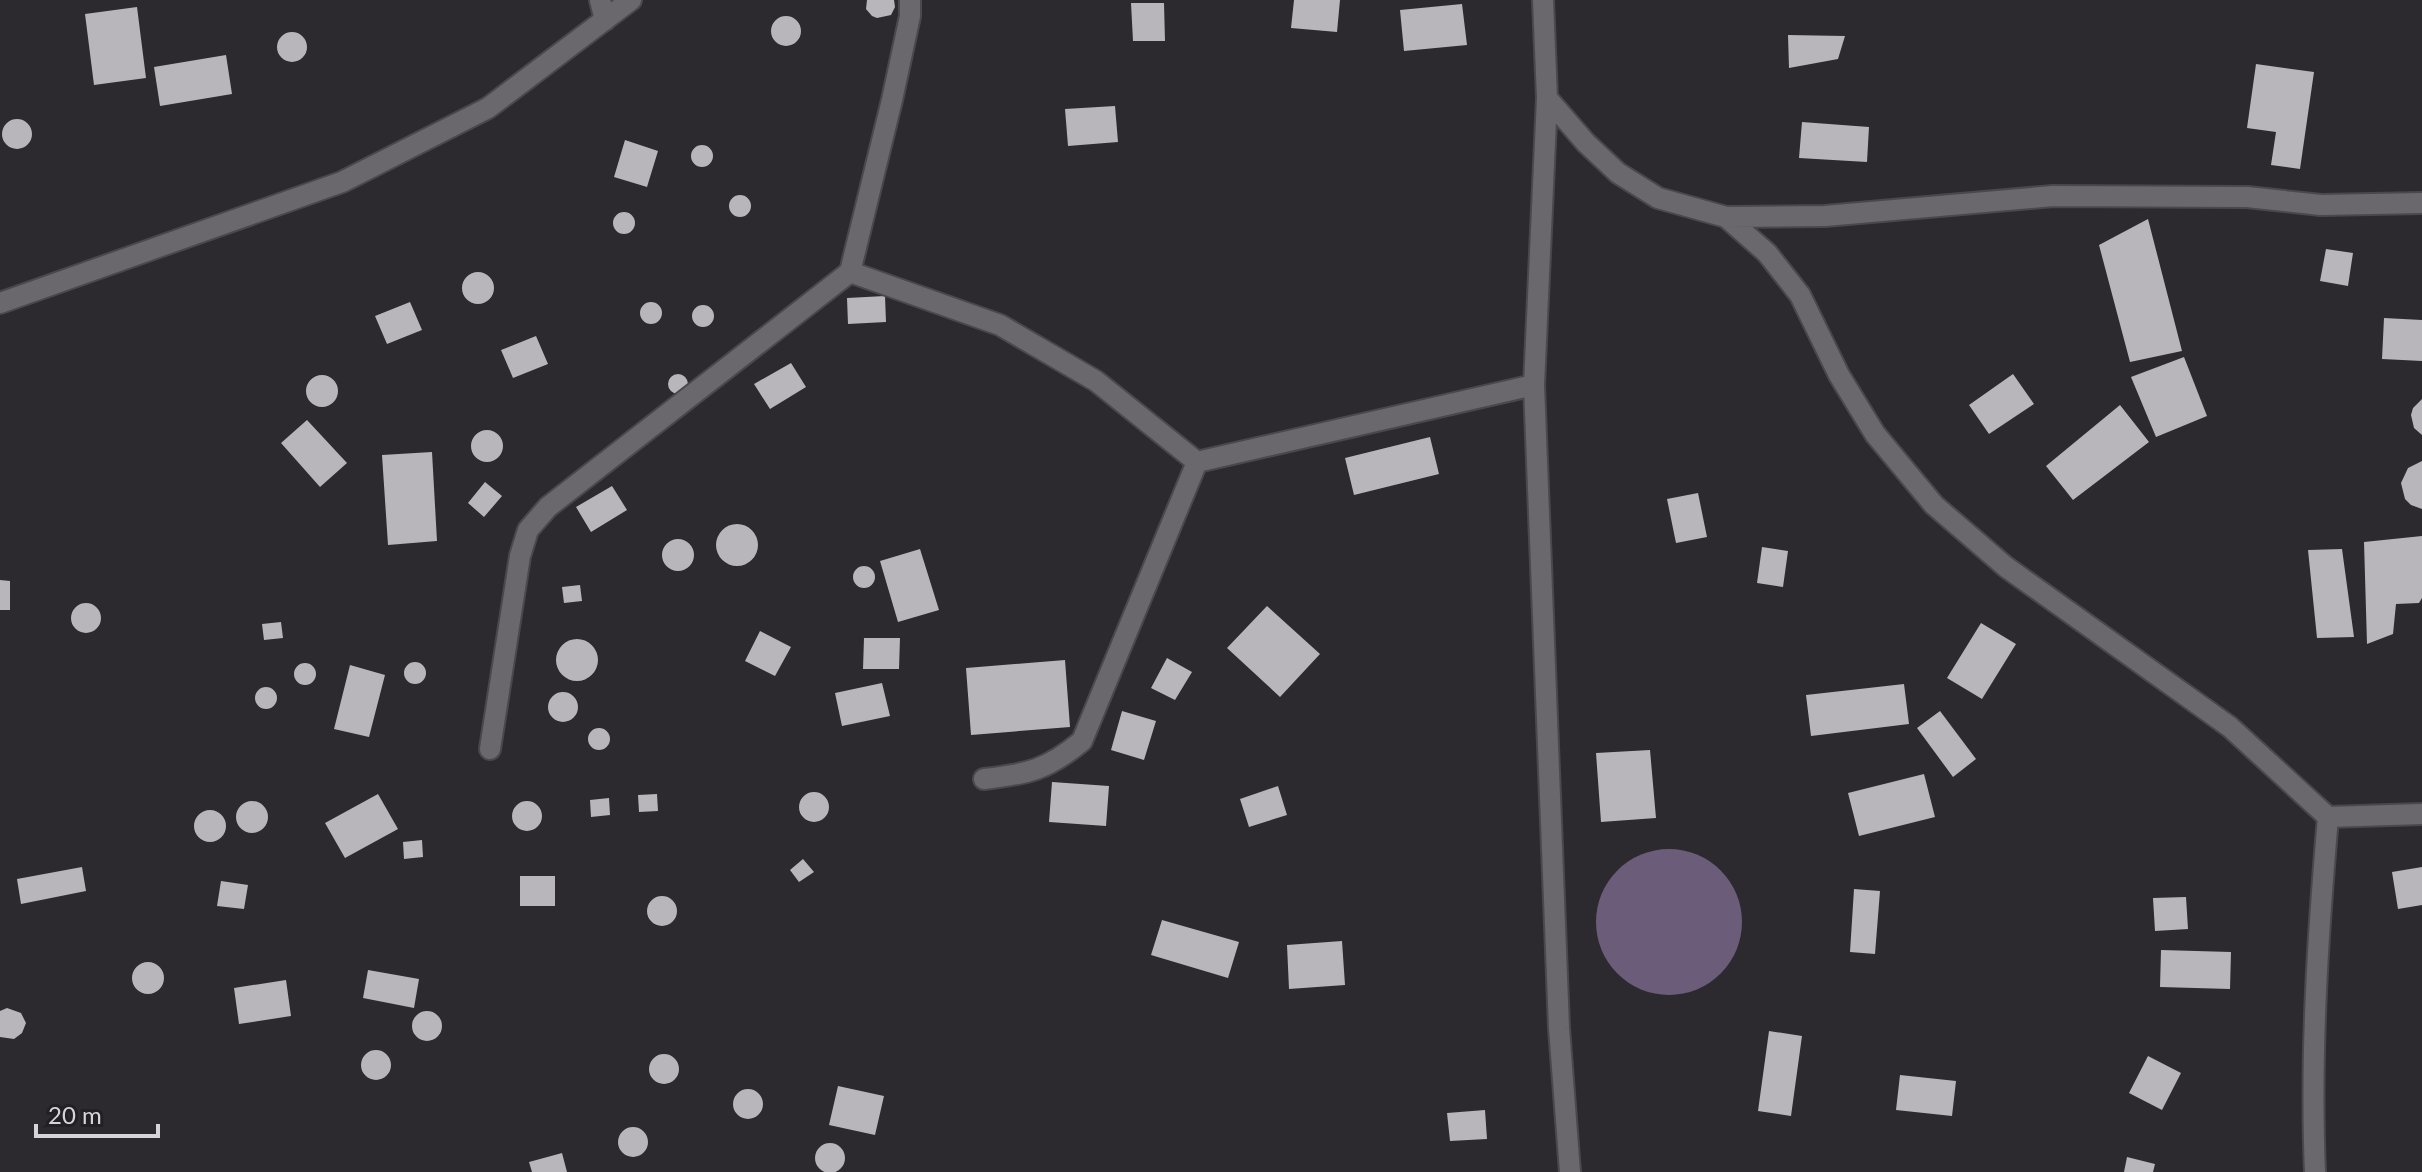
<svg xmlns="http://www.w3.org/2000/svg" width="2422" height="1172" viewBox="0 0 2422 1172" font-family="Lato,sans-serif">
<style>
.forest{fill:#6b5c7a}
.building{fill:#b8b6bb}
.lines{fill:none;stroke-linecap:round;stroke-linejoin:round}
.street-casing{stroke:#4a484c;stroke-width:24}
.street{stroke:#6b686d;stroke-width:20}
</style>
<rect width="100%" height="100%" fill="#2c2a2e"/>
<path class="forest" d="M1596 922a73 73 0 1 1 146 0a73 73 0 1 1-146 0Z"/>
<path class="building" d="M 867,0 L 894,0 L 895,7 L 891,15 L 877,18 L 872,16 L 866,9 Z
M 1294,0 L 1340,0 L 1337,32 L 1291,28 Z
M 1131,3 L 1164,3 L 1165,41 L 1133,41 Z
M 1462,4 L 1467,45 L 1404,51 L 1400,10 Z
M 137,7 L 146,78 L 94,85 L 85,14 Z
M771 31a15 15 0 1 1 30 0a15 15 0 1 1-30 0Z
M277 47a15 15 0 1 1 30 0a15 15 0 1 1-30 0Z
M 1788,35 L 1845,36 L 1838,59 L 1789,68 Z
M 226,55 L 232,94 L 160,106 L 154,67 Z
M 2256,64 L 2314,72 L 2300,169 L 2271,165 L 2276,132 L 2247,128 Z
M 1115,106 L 1118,142 L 1068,146 L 1065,109 Z
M2 134a15 15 0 1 1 30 0a15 15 0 1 1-30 0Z
M 1802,122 L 1869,127 L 1867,162 L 1799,158 Z
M 625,140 L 658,151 L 647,187 L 614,177 Z
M691 156a11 11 0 1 1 22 0a11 11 0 1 1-22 0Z
M729 206a11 11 0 1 1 22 0a11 11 0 1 1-22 0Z
M613 223a11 11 0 1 1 22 0a11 11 0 1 1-22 0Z
M 2148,219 L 2182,351 L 2130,362 L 2099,245 Z
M 2326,249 L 2353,253 L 2348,286 L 2320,281 Z
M462 288a16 16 0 1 1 32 0a16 16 0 1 1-32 0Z
M 885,296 L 886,322 L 848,324 L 847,298 Z
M 410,302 L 422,330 L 387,344 L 375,316 Z
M640 313a11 11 0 1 1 22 0a11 11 0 1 1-22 0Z
M692 316a11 11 0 1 1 22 0a11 11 0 1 1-22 0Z
M 2384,318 L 2422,320 L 2422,361 L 2382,359 Z
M 536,336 L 548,364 L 513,378 L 501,350 Z
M 2184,357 L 2207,416 L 2156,437 L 2131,377 Z
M 791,363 L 806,387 L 770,409 L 754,384 Z
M668 384a10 10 0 1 1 20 0a10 10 0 1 1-20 0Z
M 2013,374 L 2034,404 L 1989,434 L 1969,405 Z
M306 391a16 16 0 1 1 32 0a16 16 0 1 1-32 0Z
M 2422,399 L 2422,435 L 2414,428 L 2411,415 L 2413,408 Z
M 2120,405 L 2149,442 L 2073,500 L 2046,466 Z
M 307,420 L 347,463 L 320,487 L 281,443 Z
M471 446a16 16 0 1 1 32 0a16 16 0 1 1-32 0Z
M 1430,437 L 1439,474 L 1354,495 L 1345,458 Z
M 432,452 L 437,541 L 388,545 L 382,455 Z
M 2422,461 L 2422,509 L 2411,505 L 2405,499 L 2401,483 L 2408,468 Z
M 485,482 L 502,496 L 484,517 L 468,503 Z
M 612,486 L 627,510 L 591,532 L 576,507 Z
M 1698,493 L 1707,537 L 1676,543 L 1667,499 Z
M716 545a21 21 0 1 1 42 0a21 21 0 1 1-42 0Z
M 2422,536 L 2422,598 L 2419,603 L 2396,604 L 2393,634 L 2367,644 L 2364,542 Z
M662 555a16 16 0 1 1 32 0a16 16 0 1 1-32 0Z
M 1762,547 L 1788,551 L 1783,587 L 1757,583 Z
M 920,549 L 939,610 L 898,622 L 880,561 Z
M 2342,549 L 2354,637 L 2317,638 L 2308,550 Z
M853 577a11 11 0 1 1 22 0a11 11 0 1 1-22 0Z
M 0,580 L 10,581 L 10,610 L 0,610 Z
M 580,585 L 582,601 L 564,603 L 562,587 Z
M71 618a15 15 0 1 1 30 0a15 15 0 1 1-30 0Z
M 1267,606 L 1320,654 L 1280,697 L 1227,648 Z
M 281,622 L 283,638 L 264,640 L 262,624 Z
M 1981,623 L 2016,644 L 1982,699 L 1947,678 Z
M 760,631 L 791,647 L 775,676 L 745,661 Z
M 864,638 L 900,638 L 899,669 L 863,669 Z
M556 660a21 21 0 1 1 42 0a21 21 0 1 1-42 0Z
M 1167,658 L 1192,672 L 1175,700 L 1151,688 Z
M 1065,660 L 1070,727 L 971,735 L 966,668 Z
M404 673a11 11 0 1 1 22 0a11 11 0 1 1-22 0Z
M294 674a11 11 0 1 1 22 0a11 11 0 1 1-22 0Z
M 350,665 L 385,675 L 369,737 L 334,729 Z
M 882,683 L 890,716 L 842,726 L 835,693 Z
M 1904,684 L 1909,724 L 1811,736 L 1806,695 Z
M255 698a11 11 0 1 1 22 0a11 11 0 1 1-22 0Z
M548 707a15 15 0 1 1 30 0a15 15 0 1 1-30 0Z
M 1122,711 L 1156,721 L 1144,760 L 1111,750 Z
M 1940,711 L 1976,759 L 1953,777 L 1917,728 Z
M588 739a11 11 0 1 1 22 0a11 11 0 1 1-22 0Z
M 1650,750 L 1656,818 L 1601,822 L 1596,753 Z
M 1924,774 L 1935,817 L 1859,836 L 1848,793 Z
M 1052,782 L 1109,786 L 1106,826 L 1049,822 Z
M 1278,786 L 1287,815 L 1249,827 L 1240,799 Z
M799 807a15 15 0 1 1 30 0a15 15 0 1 1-30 0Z
M 378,794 L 398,829 L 345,858 L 325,823 Z
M 657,794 L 658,811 L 639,812 L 638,795 Z
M 609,798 L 610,815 L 591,817 L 590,800 Z
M236 817a16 16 0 1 1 32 0a16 16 0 1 1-32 0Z
M512 816a15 15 0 1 1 30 0a15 15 0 1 1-30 0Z
M194 826a16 16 0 1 1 32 0a16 16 0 1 1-32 0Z
M 422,840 L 423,857 L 404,859 L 403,842 Z
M 803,859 L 814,872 L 799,882 L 790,870 Z
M 82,867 L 86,891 L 21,904 L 17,879 Z
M 2422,867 L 2422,905 L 2398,909 L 2392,872 Z
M 520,876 L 555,876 L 555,906 L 520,906 Z
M 221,881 L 248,885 L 244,909 L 217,906 Z
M 1854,889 L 1880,891 L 1875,954 L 1850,952 Z
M647 911a15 15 0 1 1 30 0a15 15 0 1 1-30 0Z
M 2186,897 L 2188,929 L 2155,931 L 2153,898 Z
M 1162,920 L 1239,942 L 1228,978 L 1151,955 Z
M 1342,941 L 1345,985 L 1289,989 L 1287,945 Z
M 2161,950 L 2231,952 L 2230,989 L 2160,987 Z
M132 978a16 16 0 1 1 32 0a16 16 0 1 1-32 0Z
M 368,970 L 419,979 L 414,1008 L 363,998 Z
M 286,980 L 291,1016 L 239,1024 L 234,988 Z
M 7,1008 L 21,1013 L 26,1023 L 22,1033 L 14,1039 L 0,1037 L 0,1011 Z
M412 1026a15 15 0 1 1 30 0a15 15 0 1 1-30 0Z
M 1769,1031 L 1802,1036 L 1791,1116 L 1758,1111 Z
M361 1065a15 15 0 1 1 30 0a15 15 0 1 1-30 0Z
M649 1069a15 15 0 1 1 30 0a15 15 0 1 1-30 0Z
M 2148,1056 L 2181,1073 L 2162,1110 L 2129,1093 Z
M 1900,1075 L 1956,1081 L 1952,1116 L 1896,1110 Z
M 838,1086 L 884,1096 L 875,1135 L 829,1125 Z
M733 1104a15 15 0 1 1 30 0a15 15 0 1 1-30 0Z
M 1485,1110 L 1487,1139 L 1450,1141 L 1447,1113 Z
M618 1142a15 15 0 1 1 30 0a15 15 0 1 1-30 0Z
M815 1158a15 15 0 1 1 30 0a15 15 0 1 1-30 0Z
M 562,1153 L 567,1172 L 532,1172 L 529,1162 Z
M 2127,1157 L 2155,1164 L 2153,1172 L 2124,1172 Z"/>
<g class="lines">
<g class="street-casing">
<path id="street" d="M 600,0 L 605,20
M 910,0 L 910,16 L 892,100 L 850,272 L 1000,325 L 1096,381 L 1197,462 L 1534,385
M 1543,0 L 1547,98 L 1534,385 L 1559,1028 L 1570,1172
M 1547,98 L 1586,143 L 1618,173 L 1658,198 L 1726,217 L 1825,216 L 2053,196 L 2247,197 L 2321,205 L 2422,203
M 1726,217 L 1767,253 L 1800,295 L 1839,375 L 1875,434 L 1934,505 L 2006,567 L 2230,727 L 2328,817 C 2318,934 2310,1054 2315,1172
M 0,303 L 342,182 L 488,108 L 631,0
M 490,749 L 520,556 L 528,530 L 548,507 L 850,272
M 984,779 C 1028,774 1047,770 1082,741 L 1197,462
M 2328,817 L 2422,814"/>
</g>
<use href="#street" class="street"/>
</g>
<path d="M36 1124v12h122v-12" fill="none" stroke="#d5d4d7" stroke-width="4"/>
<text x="48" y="1124" font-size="24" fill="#d5d4d7" stroke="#222024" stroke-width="6" paint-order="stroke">20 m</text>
</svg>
